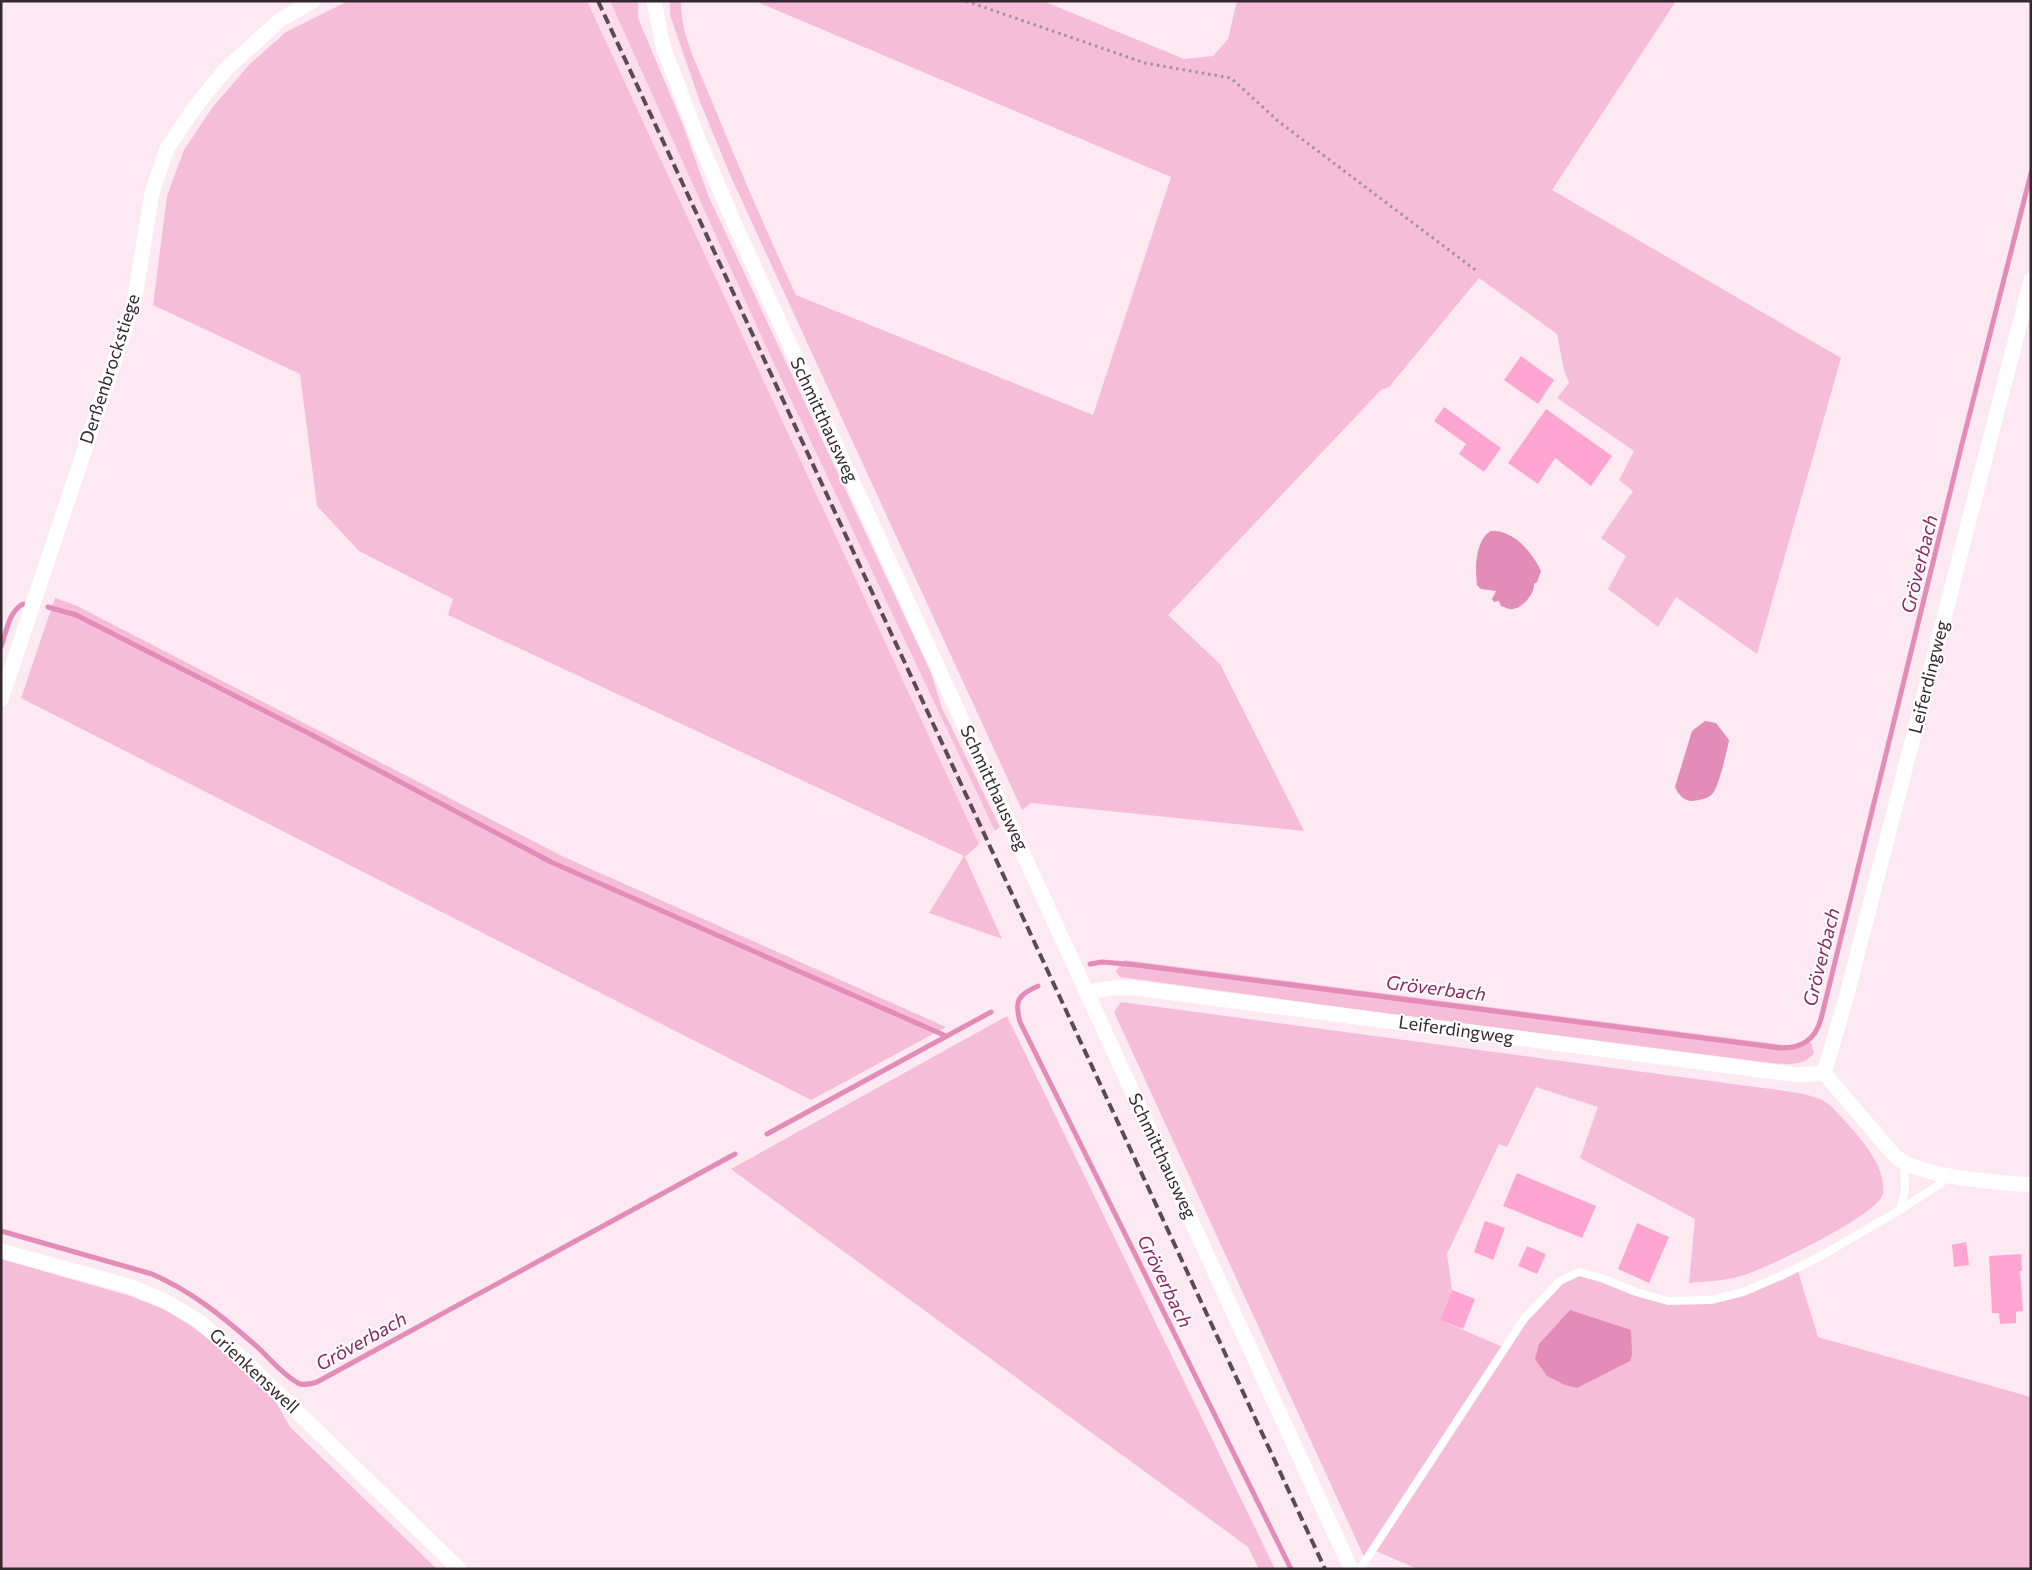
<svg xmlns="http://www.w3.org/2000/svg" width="2032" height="1570" viewBox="0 0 2032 1570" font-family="Commissioner,sans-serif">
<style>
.built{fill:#fdddeb}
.green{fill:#f5bdd7}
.water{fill:#e28cb7}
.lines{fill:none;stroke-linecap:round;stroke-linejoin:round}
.stream{stroke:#e28cb7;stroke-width:5}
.building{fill:#fea6d1}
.path{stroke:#a3929a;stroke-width:3;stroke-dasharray:2.5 4;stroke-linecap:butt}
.service{stroke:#fff;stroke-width:8}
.minor{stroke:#fff;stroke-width:15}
.rail{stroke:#5a4b52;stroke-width:4;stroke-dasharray:10 5;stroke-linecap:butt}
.labels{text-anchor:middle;stroke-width:4;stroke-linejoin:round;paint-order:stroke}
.street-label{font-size:18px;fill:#34272d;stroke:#fff}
.water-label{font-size:19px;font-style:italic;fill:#8b2761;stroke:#fff}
</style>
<rect width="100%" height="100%" fill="#fde9f2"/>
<path class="built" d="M 587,1 L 610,1 L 768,351 L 995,831 L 979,844 Z"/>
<path class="green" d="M 348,1 L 587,1 L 979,844 L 965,857 L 1002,939 L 929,913 L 964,856 L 448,615 L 453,599 L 359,551 L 317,506 L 300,374 L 153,305 L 167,196 L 184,150 L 212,108 L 249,65 L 286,32 Z
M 610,1 L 638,1 L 638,18 L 683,125 L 708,195 L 931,673 L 942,708 L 1000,827 L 995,831 L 768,351 Z
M 670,1 L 681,1 C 680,34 699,69 711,99 C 738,165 766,231 796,295 L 1093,415 L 1171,177 L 755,1 L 1043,1 L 1184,59 L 1213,56 L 1228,39 L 1237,1 L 1676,1 L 1552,190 L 1841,358 L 1757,654 L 1676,597 L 1658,627 L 1608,589 L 1626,556 L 1601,538 L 1633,491 L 1619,480 L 1634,451 L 1557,398 L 1569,383 L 1564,370 L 1557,334 L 1479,278 L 1389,387 L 1381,390 L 1168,615 L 1220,664 L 1304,831 L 1031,803 L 1022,810 L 731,177 L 700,102 L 670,15 Z
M 55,598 L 75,605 L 564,857 L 946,1027 L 811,1100 L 21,698 Z
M 1124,960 L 1784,1045 L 1796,1045 L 1806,1040 L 1811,1043 L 1814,1053 C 1804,1067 1786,1064 1771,1063 L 1376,1012 L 1120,977 L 1116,971 Z
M 1121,1002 L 1785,1091 C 1802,1094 1819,1095 1832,1107 C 1851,1128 1887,1162 1883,1193 C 1880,1215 1765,1269 1741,1276 C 1724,1281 1706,1281 1689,1283 L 1695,1219 L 1580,1158 L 1598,1107 L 1536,1087 L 1507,1147 L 1499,1144 L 1447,1254 L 1452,1290 L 1440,1320 L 1505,1348 L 1560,1281 L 1579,1272 L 1668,1301 L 1711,1300 L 1797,1268 L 1818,1337 L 2031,1397 L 2031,1569 L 1418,1569 L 1373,1550 L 1366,1561 L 1114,1012 Z
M 1007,1016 L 1275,1569 L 1259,1569 L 1248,1547 L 731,1169 Z
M 1,1259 L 130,1296 L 176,1314 L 216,1345 L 274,1399 L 290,1427 L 437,1569 L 1,1569 Z"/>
<path class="water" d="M 1491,531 C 1513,529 1533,553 1541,571 L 1537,582 L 1534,584 C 1535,593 1523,608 1513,609 C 1509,610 1505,607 1501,606 L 1499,601 L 1494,602 L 1492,599 L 1496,591 L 1481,589 L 1477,585 C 1475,569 1475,540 1491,531 Z
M 1705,721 L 1716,723 L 1729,740 C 1727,750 1719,786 1713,793 C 1708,799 1700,800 1692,801 C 1684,801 1678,794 1675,787 L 1692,731 Z
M 1570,1310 L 1631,1330 L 1632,1355 L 1630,1361 L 1577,1388 L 1565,1385 L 1547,1376 L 1535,1359 L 1539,1344 Z"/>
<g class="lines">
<path class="stream" d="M 48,607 L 76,615 L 312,735 L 551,862 L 946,1036
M 1,647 C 6,633 9,611 23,604
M 1090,964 L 1102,962 L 1137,965 L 1781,1048 C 1802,1048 1815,1040 1821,1019 L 1961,448 L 2031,173
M 1038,986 C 1018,995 1014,1000 1020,1022 L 1291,1569
M 767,1134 L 991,1012
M 1,1231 L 152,1274 C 191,1291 222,1316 254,1344 C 268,1356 281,1374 298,1383 C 303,1386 310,1384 317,1382 L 735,1154"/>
</g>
<path class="building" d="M 1521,356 L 1554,380 L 1538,404 L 1504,380 Z
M 1444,407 L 1501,448 L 1484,472 L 1459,454 L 1466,444 L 1434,421 Z
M 1546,409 L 1612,456 L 1591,486 L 1555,458 L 1538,484 L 1508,463 Z
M 1517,1173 L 1596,1206 L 1582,1238 L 1503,1206 Z
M 1485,1221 L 1505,1228 L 1493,1260 L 1474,1252 Z
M 1637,1223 L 1669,1237 L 1649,1283 L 1618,1269 Z
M 1966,1242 L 1969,1265 L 1954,1267 L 1952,1245 Z
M 1527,1246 L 1546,1254 L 1537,1274 L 1518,1266 Z
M 2021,1254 L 2022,1271 L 2020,1271 L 2023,1311 L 2016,1312 L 2016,1323 L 2000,1324 L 1999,1313 L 1992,1313 L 1989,1256 Z
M 1452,1290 L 1475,1299 L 1463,1329 L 1440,1320 Z"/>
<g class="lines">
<path class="path" d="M 966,1 L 1145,63 L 1231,78 L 1278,121 L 1478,272"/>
<path class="service" d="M 1900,1210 L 1940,1184 L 1949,1176
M 1360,1569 L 1524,1319 L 1560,1281 L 1579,1272 L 1604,1279 L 1636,1292 L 1668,1301 L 1711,1300 L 1743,1292 L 1783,1275 L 1819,1257 L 1900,1210 L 1905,1190 L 1904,1163"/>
<path class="minor" d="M 654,1 L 663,46 L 697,136 L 735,225 L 1351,1569
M 1,699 L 134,303 L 152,193 L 167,149 L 195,107 L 226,69 L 280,20 L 313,1
M 1088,992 L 1112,988 L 1135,988 L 1798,1075 L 1824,1073 L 1894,1155 C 1917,1178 1997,1182 2031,1185
M 1824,1073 L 1845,1002 L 2031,280
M 1,1251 L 129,1286 L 163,1300 L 200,1322 L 243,1359 L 459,1569"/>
<path class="rail" d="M 598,1 L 1325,1569"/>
</g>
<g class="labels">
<g class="street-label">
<text transform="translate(110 369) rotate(-72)" y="6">Derßenbrockstiege</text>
<text transform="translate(824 420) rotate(65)" y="6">Schmitthausweg</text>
<text transform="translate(1929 677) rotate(-76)" y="6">Leiferdingweg</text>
<text transform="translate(994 788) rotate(65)" y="6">Schmitthausweg</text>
<text transform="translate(1456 1030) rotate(8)" y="6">Leiferdingweg</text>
<text transform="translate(1162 1156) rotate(65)" y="6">Schmitthausweg</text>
<text transform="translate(254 1371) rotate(43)" y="6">Grienkenswell</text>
</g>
<g class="water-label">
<text transform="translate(1919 564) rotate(-76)" y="7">Gröverbach</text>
<text transform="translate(1821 957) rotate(-76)" y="7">Gröverbach</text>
<text transform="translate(1436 988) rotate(7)" y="7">Gröverbach</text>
<text transform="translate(1165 1281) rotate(64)" y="7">Gröverbach</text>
<text transform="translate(361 1341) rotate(-29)" y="7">Gröverbach</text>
</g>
</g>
<rect width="2032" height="1570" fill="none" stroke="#34272d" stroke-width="5"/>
</svg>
